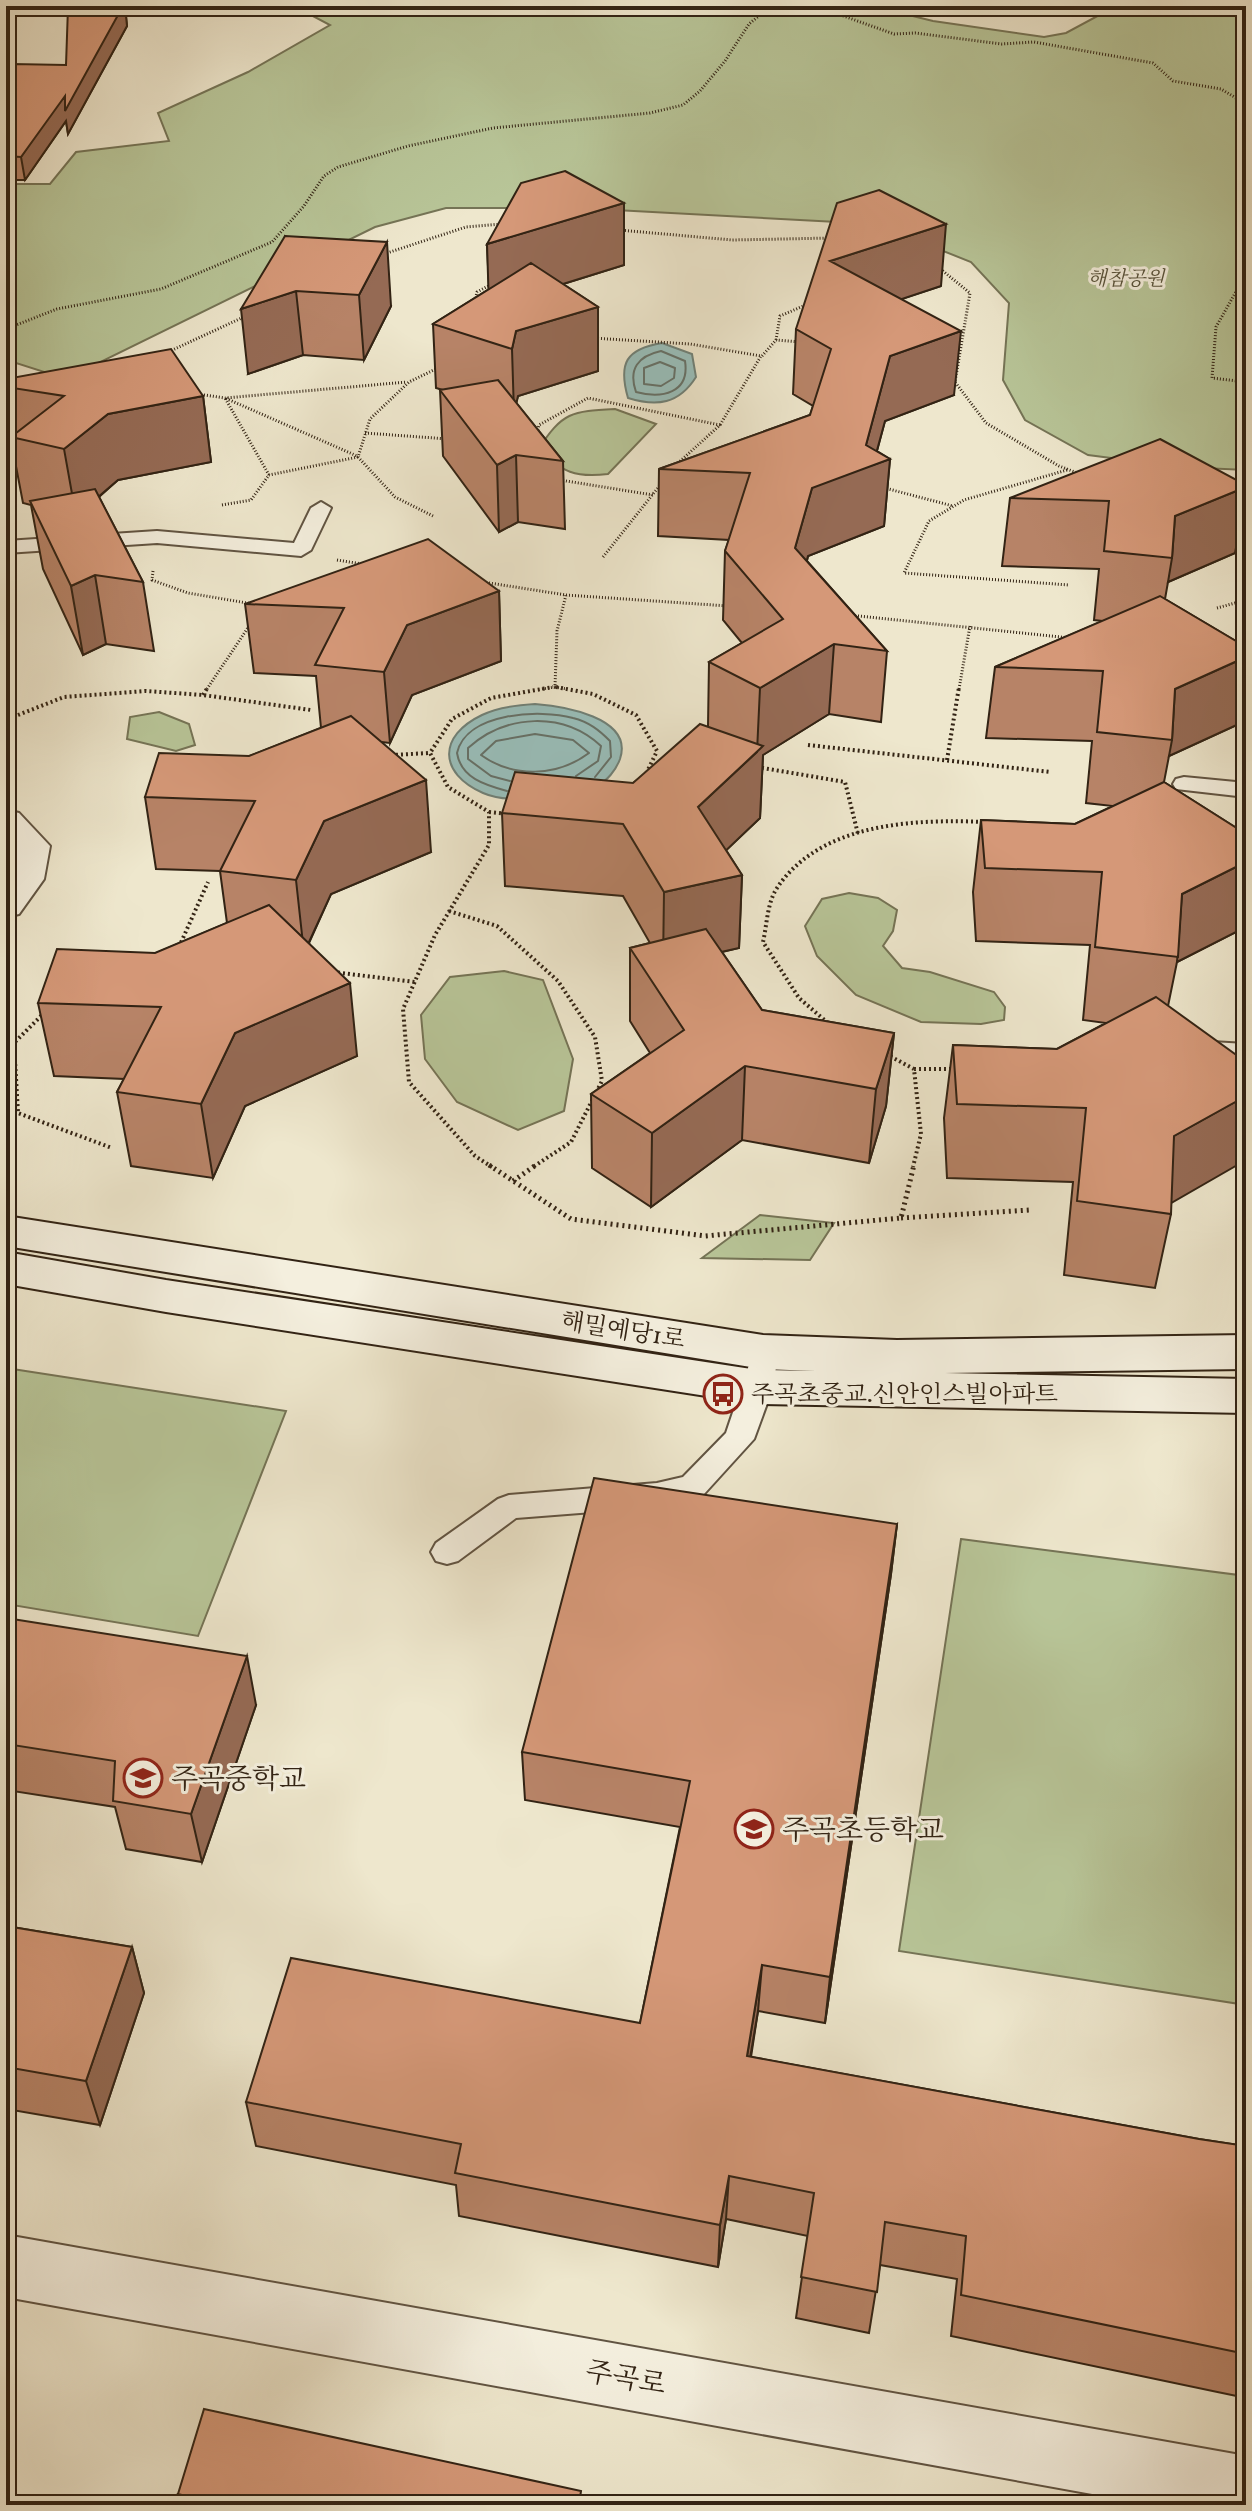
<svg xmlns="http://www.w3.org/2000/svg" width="1252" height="2511" viewBox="0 0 1252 2511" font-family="Vollkorn,'Noto Serif KR',serif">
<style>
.green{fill:#b8c598;stroke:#757456;stroke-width:2}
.water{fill:#99bfbb;stroke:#708178;stroke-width:2}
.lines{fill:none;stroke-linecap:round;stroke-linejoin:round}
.shore{stroke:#667168;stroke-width:2}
.lane-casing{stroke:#615442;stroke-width:4}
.street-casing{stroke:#615442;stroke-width:4}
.secondary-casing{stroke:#322314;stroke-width:4}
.path-far2{stroke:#322314;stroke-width:3;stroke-dasharray:1 2;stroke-linecap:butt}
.path-far1{stroke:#322314;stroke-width:4;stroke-dasharray:2 3;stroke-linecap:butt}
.path{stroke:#322314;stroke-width:5;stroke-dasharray:2 4;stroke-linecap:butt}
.lane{fill:#f4efde;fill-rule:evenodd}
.street{fill:#f4efde;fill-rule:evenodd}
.secondary{fill:#f4efde;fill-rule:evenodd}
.wall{fill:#b78367;stroke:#322314;stroke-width:2}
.shaded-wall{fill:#956a54;stroke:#322314;stroke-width:2}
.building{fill:#d59878;stroke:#322314;stroke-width:2}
.labels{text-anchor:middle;stroke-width:6;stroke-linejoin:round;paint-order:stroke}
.far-park-label{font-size:20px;font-style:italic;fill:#5a543c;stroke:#f4efde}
.street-label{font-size:24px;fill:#322314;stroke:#f4efde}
.poi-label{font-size:24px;fill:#322314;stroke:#f4efde;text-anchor:start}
.near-poi-label{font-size:28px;fill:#322314;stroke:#f4efde;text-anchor:start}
.near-street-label{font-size:28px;fill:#322314;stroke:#f4efde}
</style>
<rect width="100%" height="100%" fill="#eee7cd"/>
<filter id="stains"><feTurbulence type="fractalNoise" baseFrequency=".0025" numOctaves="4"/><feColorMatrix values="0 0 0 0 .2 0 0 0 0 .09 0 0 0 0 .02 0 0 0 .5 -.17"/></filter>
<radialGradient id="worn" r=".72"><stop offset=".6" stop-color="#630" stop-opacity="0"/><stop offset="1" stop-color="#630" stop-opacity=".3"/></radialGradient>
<path class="green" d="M 294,6 L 872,6 L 933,21 L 1044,37 L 1066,33 L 1116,6 L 1246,6 L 1246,470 L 1181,467 L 1088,455 L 1025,420 L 1003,380 L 1009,303 L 971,262 L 875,224 L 578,208 L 446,208 L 375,227 L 66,379 L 10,361 L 6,363 L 6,184 L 50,184 L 76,152 L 169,141 L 158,113 L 248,72 L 330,25 Z
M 615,409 L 656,424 L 608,474 C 575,478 563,472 538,450 C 562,412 572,411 615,409 Z
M 159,712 L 189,724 L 195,745 L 176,751 L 127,739 L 130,717 Z
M 849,893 L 878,898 L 897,910 L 893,931 L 883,946 L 902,968 L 930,972 L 994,992 L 1005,1007 L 1004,1020 L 981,1024 L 921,1022 L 856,995 L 817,956 L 805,926 L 822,899 Z
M 504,971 L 543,980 L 573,1059 L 564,1111 L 518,1130 L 457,1102 L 425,1059 L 421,1015 L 450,977 Z
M 760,1215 L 834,1223 L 810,1260 L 702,1258 Z
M 6,1368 L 286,1411 L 198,1636 L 6,1604 Z
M 961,1539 L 1246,1576 L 1246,2005 L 899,1951 Z"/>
<path class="water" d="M 662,343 L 692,354 L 696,377 C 679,404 657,407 628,398 C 618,363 626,349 662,343 Z
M 535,704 C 562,706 634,717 620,759 C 616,770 607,781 597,786 C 582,793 559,793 543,795 C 521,798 504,802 483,793 C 438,773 438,736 482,715 C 498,707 517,705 535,704 Z"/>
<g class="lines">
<path class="shore" d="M 661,351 L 685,361 C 690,393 662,399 636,392 C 628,369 638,356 661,351 Z
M 660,362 L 675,368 L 674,378 L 661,386 L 644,384 L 644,368 Z
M 535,734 L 573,740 L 589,753 C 557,777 513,778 481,755 L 496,741 Z
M 510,781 L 491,776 L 468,759 L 468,748 C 506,714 563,711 601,746 L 598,761 L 576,776
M 507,791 C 485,785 461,778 457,753 C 466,712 541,709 573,718 C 589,722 599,730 610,741 L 611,757 L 595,777"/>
<g class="lane-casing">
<path id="lane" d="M 321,502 L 331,508 L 311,550 L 301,556 L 157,543 L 6,553 L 6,541 L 157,531 L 294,543 L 311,508 Z
M 1184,777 L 1246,783 L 1246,797 L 1176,789 L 1173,784 L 1176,779 Z
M 1195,1041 L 1246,1044 L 1246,1060 L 1186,1055 L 1182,1049 L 1186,1043 Z
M 761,1356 L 771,1359 L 776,1367 L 773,1387 L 754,1439 L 704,1494 L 657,1507 L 516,1518 L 458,1561 L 447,1564 L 436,1561 L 431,1552 L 436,1543 L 498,1499 L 509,1495 L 657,1483 L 683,1477 L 726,1433 L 751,1359 Z"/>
</g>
<g class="street-casing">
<path id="street" d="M 6,810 L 19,813 L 50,846 L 44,879 L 19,914 L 6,917 L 6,879 L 13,848 L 6,841 Z
M 6,2235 L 1246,2456 L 1246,2505 L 1153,2505 L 6,2297 Z"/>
</g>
<g class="secondary-casing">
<path id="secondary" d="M 6,1216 L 763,1335 L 897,1340 L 1246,1335 L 1246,1369 L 945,1373 L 1246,1379 L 1246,1413 L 758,1404 L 166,1312 L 6,1284 L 6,1252 L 166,1280 L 758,1370 L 816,1371 L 763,1369 L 6,1246 Z"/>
</g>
<path class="path-far2" d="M 824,6 L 821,8 L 894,34 L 915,33 L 1002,44 L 1034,42 L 1153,63 L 1173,81 L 1221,89 L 1246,104
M 619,230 L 732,240 L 832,238
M 384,254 L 466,227 L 502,224
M 938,267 L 970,293 L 955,382 L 986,423 L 1059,466 L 1080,474
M 1246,274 L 1216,327 L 1212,378 L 1246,382
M 475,301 L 477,292 L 492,284
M 6,329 L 57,309 L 161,289 L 272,242 L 304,206 L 324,176 L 338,167 L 408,146 L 493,128 L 650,113 L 683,105 L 700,91 L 725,61 L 749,24 L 771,6
M 592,338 L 690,344 L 761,356 L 720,425
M 776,340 L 780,316 L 808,304
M 166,353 L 248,315
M 762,356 L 776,340 L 801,342
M 198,394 L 225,398 L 407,382
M 365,433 L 448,439
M 537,433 L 539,425 L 588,398 L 720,425 L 677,464
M 1067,470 L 964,500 L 929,521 L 904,573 L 1069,585
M 269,475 L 225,398 L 357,456
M 560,480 L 653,495
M 881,487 L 953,506
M 222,505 L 251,500 L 269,475 L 358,457
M 433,516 L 395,497 L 358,457 L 370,419 L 409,382 L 442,366
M 1234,545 L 1246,574
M 603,557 L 661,484
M 337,560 L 362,564
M 153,571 L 152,580 L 188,593 L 253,604
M 483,582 L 566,595 L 728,606
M 1217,608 L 1246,600
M 849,615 L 1070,638
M 555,687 L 567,689
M 207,689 L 251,623
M 542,689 L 555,687 L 557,631 L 566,595
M 959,689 L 970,626"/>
<path class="path-far1" d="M 556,687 L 593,694 L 636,715 L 657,751 L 646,774
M 203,695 L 208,687
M 18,715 L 64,697 L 146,691 L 203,695 L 311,710
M 808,745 L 1050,772
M 391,755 L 430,753
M 947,760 L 959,687
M 757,767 L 845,782 L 858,834
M 489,812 L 508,814
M 449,911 L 497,926 L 558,981 L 595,1037 L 602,1081 L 571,1142 L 533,1167
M 179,947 L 208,882
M 333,972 L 415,982
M 45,1012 L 14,1043 L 18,1113 L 112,1148
M 828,1023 L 799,998 L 763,942 C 767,925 767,903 777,888 C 821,822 915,819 986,822
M 886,1054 L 914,1069 L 921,1134 L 913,1167
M 914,1069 L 953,1069
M 492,1167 L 475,1156 L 409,1082 L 403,1009 L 435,935 L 489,845 L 489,812 L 448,787 L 430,753 L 452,719 L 491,698 L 553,687"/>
<path class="path" d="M 489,1165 L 571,1219 L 705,1236 L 901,1218 L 914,1165
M 513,1181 L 536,1165
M 901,1218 L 1029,1210"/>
<use href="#lane" class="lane"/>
<use href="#street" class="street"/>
<use href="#secondary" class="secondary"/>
</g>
<path class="wall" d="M 87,6 L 125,6 L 127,26 L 68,134 L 66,121 L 25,180 L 6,180 L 6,73 L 66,65 Z
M 624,203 L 624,265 L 563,284 L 598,307 L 598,371 L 518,396 L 516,403 L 563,461 L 565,529 L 518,522 L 499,532 L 443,456 L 440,390 L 443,390 L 436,388 L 433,324 L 489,289 L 487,244 Z
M 285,236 L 391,306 L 364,360 L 303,355 L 248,374 Z
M 941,286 L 901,299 L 954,395 L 885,421 L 877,451 L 890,459 L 884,526 L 808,556 L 807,561 L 887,651 L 881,722 L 829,714 L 763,755 L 760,818 L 726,850 L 742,875 L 739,948 L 722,952 L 762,1010 L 894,1033 L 886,1106 L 869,1163 L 742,1140 L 651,1207 L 592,1168 L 591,1094 L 650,1053 L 630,1021 L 630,948 L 650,943 L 623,896 L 505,886 L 502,813 L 633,783 L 708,726 L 709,662 L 742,643 L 723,620 L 725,551 L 729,540 L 658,536 L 659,469 L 810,415 L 813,406 L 793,394 L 796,329 Z
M 6,379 L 203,396 L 211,462 L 118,480 L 99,497 L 143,582 L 154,651 L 106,644 L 83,655 L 43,569 L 31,505 L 23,503 L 6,414 Z
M 1246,485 L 1246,496 L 1235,553 L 1168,582 L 1165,599 L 1246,647 L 1246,700 L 1241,723 L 1169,756 L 1164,782 L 1246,834 L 1246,927 L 1177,962 L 1168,1006 L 1171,1214 L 1155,1288 L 1064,1275 L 1073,1182 L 947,1178 L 944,1118 L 953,1045 L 1057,1049 L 1106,1023 L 1083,1020 L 1090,945 L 976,941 L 973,892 L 981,820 L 1075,824 L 1113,806 L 1086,803 L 1092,741 L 986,738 L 995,667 L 1103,621 L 1094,620 L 1099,569 L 1002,566 L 1010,498 Z
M 499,591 L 501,661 L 412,695 L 390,743 L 381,742 L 431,852 L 331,894 L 309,943 L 357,1056 L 245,1106 L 213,1178 L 131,1166 L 117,1092 L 124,1079 L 54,1076 L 38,1003 L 227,923 L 220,871 L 156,869 L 145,797 L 321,728 L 316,676 L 254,673 L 245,604 Z
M 897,1524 L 891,1574 L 825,2023 L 758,2011 L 751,2057 L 1199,2139 L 1246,2146 L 1246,2398 L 951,2336 L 957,2279 L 880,2265 L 869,2333 L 796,2318 L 808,2236 L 726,2219 L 718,2267 L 459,2216 L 456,2185 L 256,2146 L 246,2102 L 640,2023 L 680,1827 L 525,1800 L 522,1752 Z
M 6,1618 L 256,1705 L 202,1862 L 126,1849 L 115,1807 L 6,1790 Z
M 6,1926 L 132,1947 L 144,1993 L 100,2125 L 6,2109 Z
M 178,2494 L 582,2505 L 182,2505 Z"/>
<path class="shaded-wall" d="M 123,6 L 125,6 L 127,26 L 68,134 L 66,121 L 25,180 L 21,157 Z
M 624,203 L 624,265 L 489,307 L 487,244 Z
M 946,224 L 941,286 L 827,324 L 830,261 Z
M 387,242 L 391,306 L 364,360 L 359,295 Z
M 296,291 L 303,355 L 248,374 L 241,309 Z
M 598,307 L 598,371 L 518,396 L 514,414 L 512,349 L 516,331 Z
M 961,331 L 954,395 L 885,421 L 873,465 L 890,459 L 884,526 L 808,556 L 791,617 L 795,548 L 812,488 L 866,445 L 890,356 Z
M 203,396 L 211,462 L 118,480 L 76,516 L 64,449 L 108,414 Z
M 516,455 L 518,522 L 499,532 L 497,465 Z
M 1246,487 L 1246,496 L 1235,553 L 1168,582 L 1172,558 L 1175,516 Z
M 95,575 L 106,644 L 83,655 L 71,586 Z
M 499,591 L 501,661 L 412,695 L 390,743 L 384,672 L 407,625 Z
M 834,644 L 829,714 L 763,755 L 760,818 L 696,879 L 698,807 L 757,752 L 760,688 Z
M 1246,657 L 1246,700 L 1241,723 L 1169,756 L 1172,740 L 1175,689 Z
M 426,780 L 431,852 L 331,894 L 304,953 L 296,880 L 324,821 Z
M 1246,862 L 1246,927 L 1177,962 L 1182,894 Z
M 742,875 L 739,948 L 663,965 L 664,892 Z
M 350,983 L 357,1056 L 245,1106 L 213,1178 L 201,1104 L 235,1033 Z
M 894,1033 L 886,1106 L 869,1163 L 876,1089 Z
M 745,1066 L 742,1140 L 651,1207 L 652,1133 Z
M 1246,1096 L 1246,1160 L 1159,1210 L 1174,1136 Z
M 897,1524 L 891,1574 L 825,2023 L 830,1977 Z
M 247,1656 L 256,1705 L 202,1862 L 191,1814 Z
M 132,1947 L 144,1993 L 100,2125 L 86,2081 Z
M 762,1965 L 758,2011 L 743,2100 L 747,2056 Z
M 729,2176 L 726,2219 L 718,2267 L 720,2225 Z"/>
<path class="building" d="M 87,6 L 123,6 L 65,111 L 65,96 L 21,157 L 6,156 L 6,73 L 12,64 L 66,65 L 68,7 Z
M 565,171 L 624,203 L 487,244 L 521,183 Z
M 879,190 L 946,224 L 830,261 L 961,331 L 890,356 L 866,445 L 890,459 L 812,488 L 795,548 L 887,651 L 834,644 L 760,688 L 709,662 L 783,619 L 725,551 L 750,473 L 659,469 L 810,415 L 831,349 L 796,329 L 837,203 Z
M 285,236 L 387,242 L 359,295 L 296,291 L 241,309 Z
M 531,263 L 598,307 L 516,331 L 512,349 L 433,324 Z
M 171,349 L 203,396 L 108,414 L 64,449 L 11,437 L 64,396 L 6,387 L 6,379 Z
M 498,380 L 563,461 L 516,455 L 497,465 L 440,390 Z
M 1160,439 L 1246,485 L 1246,487 L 1175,516 L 1172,558 L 1104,551 L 1109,501 L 1010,498 Z
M 95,489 L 143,582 L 95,575 L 71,586 L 30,501 Z
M 428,539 L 499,591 L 407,625 L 384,672 L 315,665 L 344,608 L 245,604 Z
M 1160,596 L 1246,647 L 1246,657 L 1175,689 L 1172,740 L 1097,732 L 1103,671 L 995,667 Z
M 351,716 L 426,780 L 324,821 L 296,880 L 220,871 L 255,801 L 145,797 L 159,753 L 249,756 Z
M 700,724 L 763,746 L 698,807 L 742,875 L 664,892 L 623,824 L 502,813 L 515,772 L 633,783 Z
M 1164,782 L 1246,834 L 1246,862 L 1182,894 L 1178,957 L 1095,947 L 1102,872 L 985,868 L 981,820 L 1075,824 Z
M 269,905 L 350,983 L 235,1033 L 201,1104 L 117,1092 L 161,1007 L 38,1003 L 57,949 L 155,953 Z
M 706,929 L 762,1010 L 894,1033 L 876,1089 L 745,1066 L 652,1133 L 591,1094 L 684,1030 L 630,948 Z
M 1156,997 L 1246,1062 L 1246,1096 L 1174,1136 L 1171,1214 L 1077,1201 L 1086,1108 L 957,1104 L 953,1045 L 1057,1049 Z
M 594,1478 L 897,1524 L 830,1977 L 762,1965 L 747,2056 L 1199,2139 L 1246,2146 L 1246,2354 L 961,2295 L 966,2236 L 885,2222 L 877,2292 L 801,2277 L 814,2193 L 729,2176 L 720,2225 L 455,2173 L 461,2144 L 246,2102 L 291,1958 L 640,2023 L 690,1781 L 522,1752 Z
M 6,1618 L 247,1656 L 191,1814 L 113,1801 L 115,1761 L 6,1744 Z
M 6,1926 L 132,1947 L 86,2081 L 6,2067 Z
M 204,2409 L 581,2491 L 579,2505 L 220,2505 L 178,2494 Z"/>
<defs>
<g id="bus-ring" transform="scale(2)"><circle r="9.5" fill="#f4efde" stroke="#8f2418" stroke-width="1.5"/><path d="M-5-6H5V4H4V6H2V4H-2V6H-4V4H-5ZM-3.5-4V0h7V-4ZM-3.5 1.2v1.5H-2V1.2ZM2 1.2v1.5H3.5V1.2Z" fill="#8f2418"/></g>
<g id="school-ring" transform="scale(2)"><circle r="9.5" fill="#f4efde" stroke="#8f2418" stroke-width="1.5"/><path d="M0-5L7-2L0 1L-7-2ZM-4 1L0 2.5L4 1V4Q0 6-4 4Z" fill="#8f2418"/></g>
</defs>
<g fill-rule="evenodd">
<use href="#bus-ring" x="723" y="1394"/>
<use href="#school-ring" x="143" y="1778"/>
<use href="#school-ring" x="754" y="1829"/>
</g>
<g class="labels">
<g class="far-park-label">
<text x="1126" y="285">해참공원</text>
</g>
<g class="street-label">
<text transform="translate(623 1330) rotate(9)" y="8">해밀예당1로</text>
</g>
<g class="poi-label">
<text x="751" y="1402">주곡초중교.신안인스빌아파트</text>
</g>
<g class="near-poi-label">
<text x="171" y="1788">주곡중학교</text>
<text x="782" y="1839">주곡초등학교</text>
</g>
<g class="near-street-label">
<text transform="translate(626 2377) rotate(10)" y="10">주곡로</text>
</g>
</g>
<rect width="1252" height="2511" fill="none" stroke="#eee7cd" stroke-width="32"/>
<rect x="8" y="8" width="1236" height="2495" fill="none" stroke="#322314" stroke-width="4"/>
<rect x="16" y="16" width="1220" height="2479" fill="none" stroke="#322314" stroke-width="2"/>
<rect width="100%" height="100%" filter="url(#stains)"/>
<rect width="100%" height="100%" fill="url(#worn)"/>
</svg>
